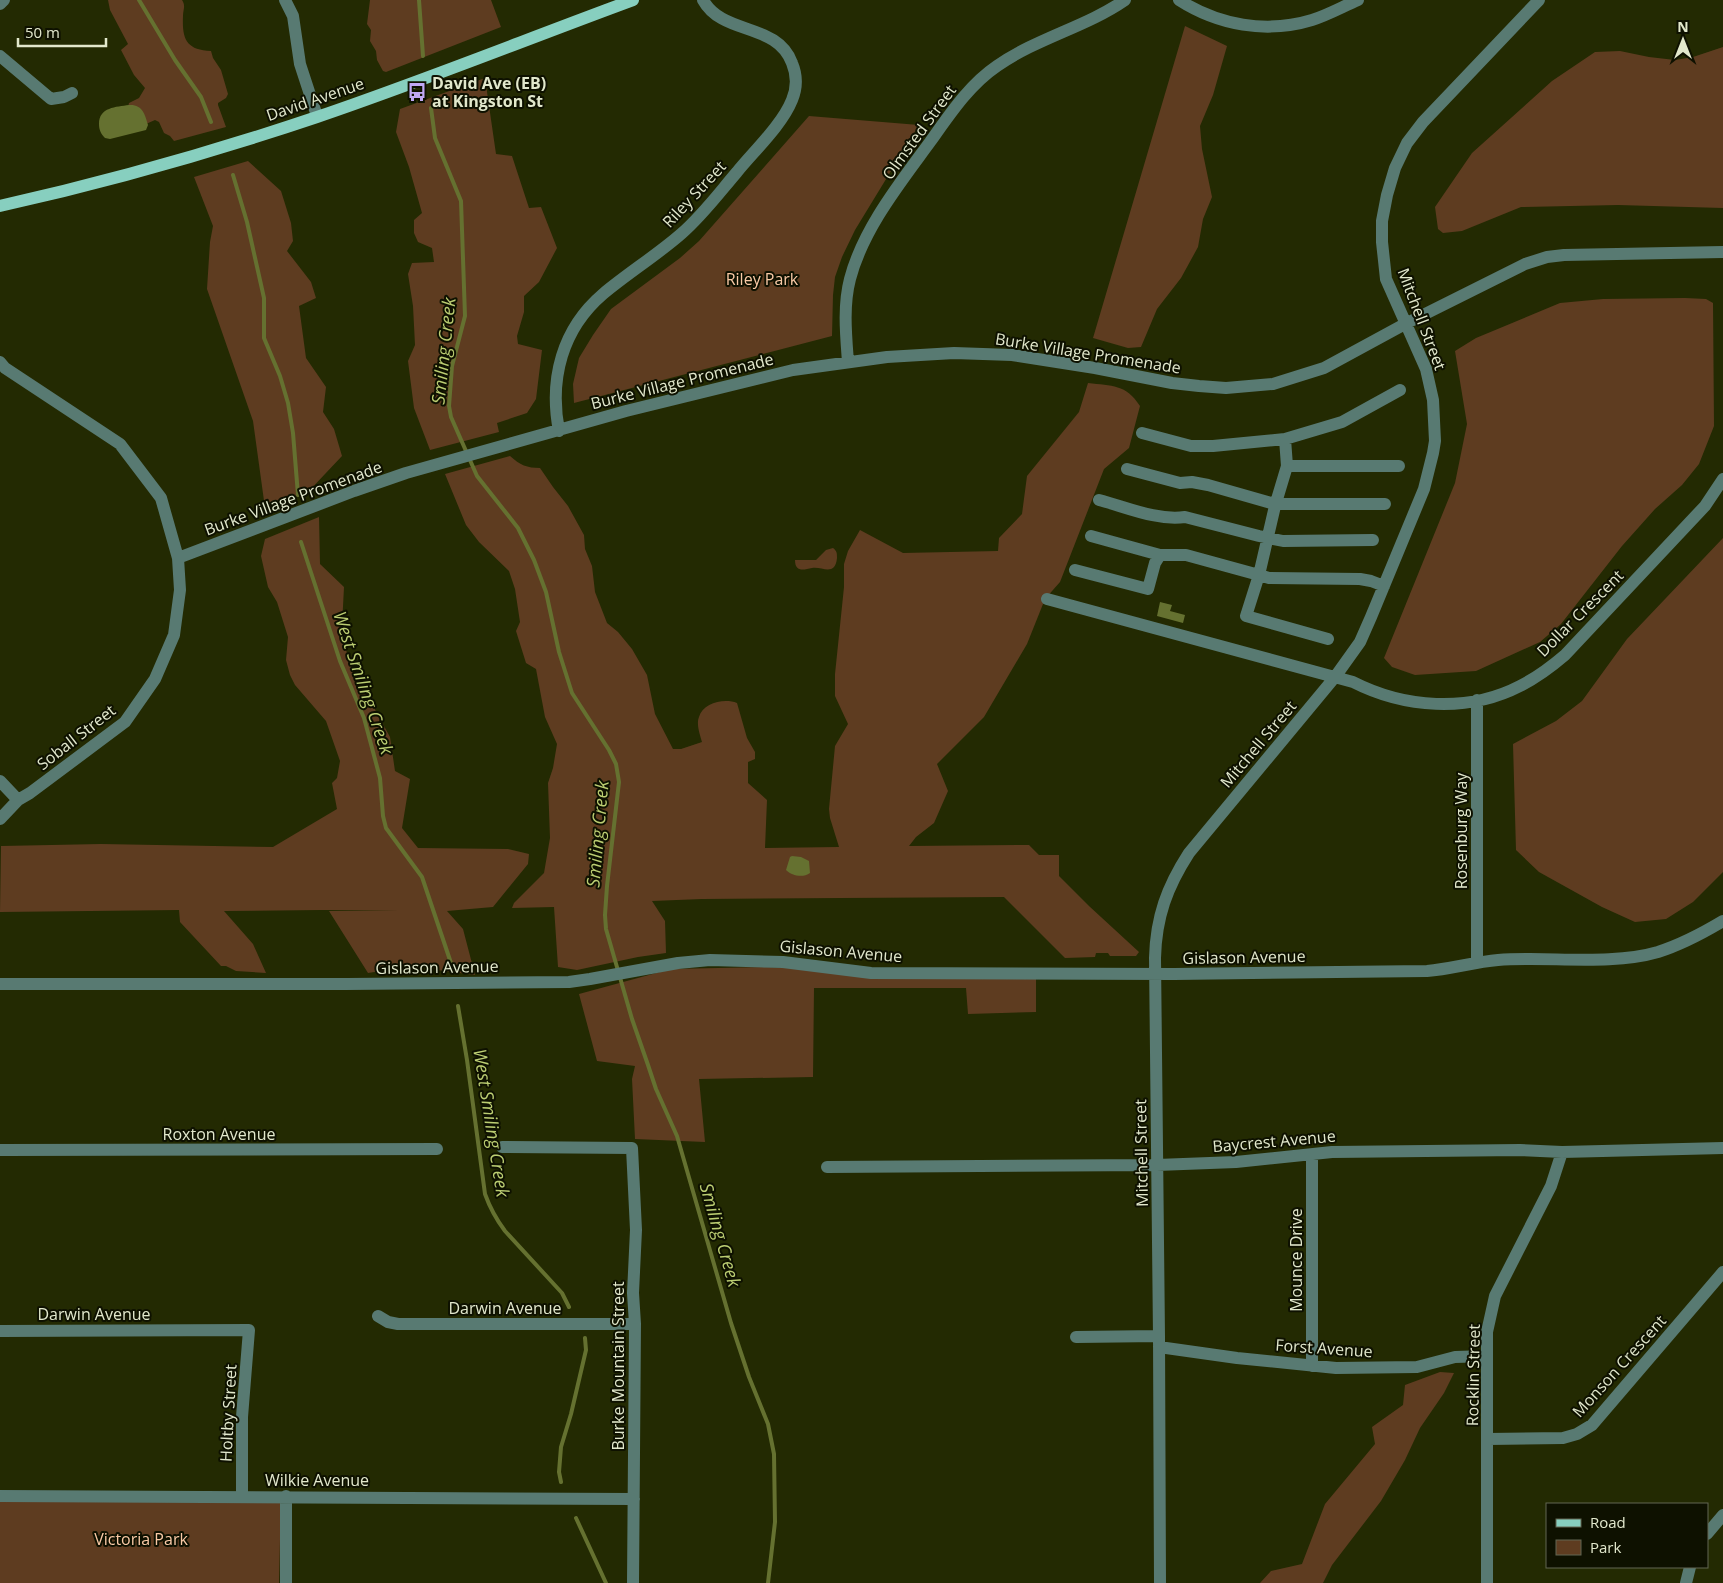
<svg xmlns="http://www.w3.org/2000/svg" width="1723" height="1583" viewBox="0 0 1723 1583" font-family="'Open Sans',sans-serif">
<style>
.green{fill:#5e3c20}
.water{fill:#657130}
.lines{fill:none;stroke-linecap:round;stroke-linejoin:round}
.stream{stroke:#657130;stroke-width:4}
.minor{stroke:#587a72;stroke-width:12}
.major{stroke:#87cfbf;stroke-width:12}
.labels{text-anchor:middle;stroke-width:4;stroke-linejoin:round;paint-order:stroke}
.poi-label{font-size:16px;font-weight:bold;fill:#e2e8cc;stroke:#0e1100;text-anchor:start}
.street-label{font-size:16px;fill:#e2e8cc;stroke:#0e1100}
.park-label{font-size:16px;fill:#facaa6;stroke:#0e1100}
.water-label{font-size:18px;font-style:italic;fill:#bcce72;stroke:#0e1100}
</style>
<rect width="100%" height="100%" fill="#232a02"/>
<path class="green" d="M 108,0 L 182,0 C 186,6 183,9 183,16 C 182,39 186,50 211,51 L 213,58 L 221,70 L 228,94 L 226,98 L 218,103 L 218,105 L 226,127 L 174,141 L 170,136 L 164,133 L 159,122 L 155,120 L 146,124 L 128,107 L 129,103 L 139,98 L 145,88 L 134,75 L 121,50 L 128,44 L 110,10 Z
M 370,0 L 491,0 L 501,27 L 386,72 L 383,71 L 377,60 L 376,51 L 370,41 L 371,30 L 367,24 Z
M 1185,26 L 1227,46 L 1213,95 L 1200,126 L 1202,149 L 1212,197 L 1203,219 L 1198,247 L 1181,278 L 1157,309 L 1141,347 L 1128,348 L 1093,338 Z
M 1723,47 L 1723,208 L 1618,205 L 1521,207 L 1462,231 L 1443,233 L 1438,229 L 1435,207 L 1472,153 L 1552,81 L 1595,52 L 1620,51 L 1649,57 L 1675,60 L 1693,57 Z
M 485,78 L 496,154 L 512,156 L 529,208 L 541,207 L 557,248 L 539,282 L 524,296 L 524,312 L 517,336 L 518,344 L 542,350 L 536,399 L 527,413 L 497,423 L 499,432 L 430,450 L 414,408 L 408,361 L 415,345 L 413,306 L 408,274 L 412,263 L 434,262 L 432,248 L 418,242 L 414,233 L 414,220 L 422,213 L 409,167 L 396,132 L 400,109 Z
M 809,116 L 919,125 L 855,230 L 842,257 L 835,277 L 833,295 L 832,336 L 574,403 L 573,384 L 579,358 L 593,335 L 611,309 L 680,258 L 699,241 Z
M 248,161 L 281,191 L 291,223 L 293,241 L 287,251 L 311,282 L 316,298 L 299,306 L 306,358 L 326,387 L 323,412 L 334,429 L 342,456 L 308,492 L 265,508 L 253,421 L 207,289 L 210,242 L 213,226 L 194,177 Z
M 1685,298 L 1706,299 L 1713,303 L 1714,426 L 1699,464 L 1682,485 L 1655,509 L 1622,546 L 1561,624 L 1540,642 L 1476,671 L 1415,675 L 1392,667 L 1384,658 L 1455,483 L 1467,424 L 1455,351 L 1476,338 L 1560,303 L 1603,299 Z
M 1088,383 C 1112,386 1126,384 1140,406 L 1129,448 L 1104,469 L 1060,582 L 1045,599 L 1027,644 L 984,717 L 937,764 L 948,791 L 934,823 L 916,837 L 909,846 L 1029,845 L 1039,855 L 1059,855 L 1059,876 L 1089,906 L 1139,952 L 1136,956 L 1110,956 L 1108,953 L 1096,953 L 1095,957 L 1065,958 L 1004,897 L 702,899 L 652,901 L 665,921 L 666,953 L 638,957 L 577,970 L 558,967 L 554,907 L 512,908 L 514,903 L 544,873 L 550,838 L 548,783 L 553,768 L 557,744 L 545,717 L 536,669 L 526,663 L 516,631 L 520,622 L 515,589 L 509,571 L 479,542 L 466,525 L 445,474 L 510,456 C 520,465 527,468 540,468 L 553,487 L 568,506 L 584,535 L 585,549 L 592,566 L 595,592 L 607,623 L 618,632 L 632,649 L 647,675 L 655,714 L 673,749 L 681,749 L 702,742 C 700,735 696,724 699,717 C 703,703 724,698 737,703 L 747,738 L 755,752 L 755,759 L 748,762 L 748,783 L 767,800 L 765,848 L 839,847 L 830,818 L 829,809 L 835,746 L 848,724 L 835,696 L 835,674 L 844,587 L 844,564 L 848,551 L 860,530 L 903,553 L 998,551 L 999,538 L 1022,514 L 1027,476 L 1079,412 Z
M 319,517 L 320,564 L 344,587 L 342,626 L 348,660 L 390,737 L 395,771 L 410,779 L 402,828 L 418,848 L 508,849 L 529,854 L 528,864 L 493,907 L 447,911 L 463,929 L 475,975 L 437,970 L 425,964 L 368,973 L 329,911 L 399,910 L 321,910 L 224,911 L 253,944 L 266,973 L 236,971 L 226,966 L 221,966 L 180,922 L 179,910 L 0,912 L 1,846 L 101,844 L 273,847 L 337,809 L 332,783 L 337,778 L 340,761 L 326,721 L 295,685 L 290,675 L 286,660 L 288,637 L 277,602 L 268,587 L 261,556 L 265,539 Z
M 1723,538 L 1723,872 L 1693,902 L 1666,919 L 1635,922 L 1602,907 L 1539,872 L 1516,850 L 1513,744 L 1556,721 L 1582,701 L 1627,639 Z
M 833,548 C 837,551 837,553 837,558 C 835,577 822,566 812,568 C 803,570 795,572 795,560 L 816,560 L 826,550 Z
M 765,967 L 1036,978 L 1036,1012 L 968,1014 L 966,988 L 814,988 L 813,1077 L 699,1079 L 705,1142 L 635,1139 L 632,1079 L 635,1066 L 597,1061 L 579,994 L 671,969 Z
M 1440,1372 L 1454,1373 L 1444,1393 L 1420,1428 L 1405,1460 L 1381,1501 L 1332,1565 L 1323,1583 L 1260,1583 L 1271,1571 L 1302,1564 L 1325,1504 L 1375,1444 L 1372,1427 L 1403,1405 L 1405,1385 Z
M 0,1496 L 281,1496 L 279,1583 L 0,1583 Z"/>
<path class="water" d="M 129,105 C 142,104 145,114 148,125 L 146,130 L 110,139 L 105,138 C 101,134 99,130 99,124 C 99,107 116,107 129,105 Z
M 1160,602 L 1172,605 L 1170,611 L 1185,615 L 1183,623 L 1157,616 Z
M 792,856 L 801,857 L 809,861 L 810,873 C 803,878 792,876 786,870 L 790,857 Z"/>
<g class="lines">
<path class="stream" d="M 139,0 L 175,60 L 201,97 L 211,122
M 419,0 L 423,56
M 431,108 L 435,138 L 461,201 L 465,316 L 452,366 L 449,406 L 451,417 L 477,476 L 518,528 L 534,560 L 546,592 L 559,652 L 572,693 L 609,750 L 616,764 L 619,782 L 607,886 L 605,915 L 606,929 L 632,1019 L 648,1065 L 656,1089 L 677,1136 L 731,1323 L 749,1377 L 768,1424 L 774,1454 L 775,1522 L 768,1583
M 233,175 L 247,222 L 264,298 L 264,338 L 280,376 L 288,403 L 293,433 L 298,495
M 301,542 L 340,661 L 364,718 L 380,778 L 383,816 L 386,828 L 422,877 L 453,969
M 458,1006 L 467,1060 L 485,1194 C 490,1208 496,1219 505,1231 L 562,1293 L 569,1307
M 561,1482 L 559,1472 L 561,1447 L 571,1414 L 586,1350 L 585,1338
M 576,1518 L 606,1583"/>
<path class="minor" d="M 285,0 L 293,16 L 300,64 L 317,116
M 1179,0 C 1218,25 1266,34 1312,20 C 1328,15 1342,7 1358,0
M 0,4 L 4,0
M 0,56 L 51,99 L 64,97 L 72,93
M 0,362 L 5,368 L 120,444 L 161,498 L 178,558 L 180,590 L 174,635 L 155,679 L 125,722 L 30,793 L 18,800 L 0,819
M 848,362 C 846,335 843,306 850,279 C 863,229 900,183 930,142 C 950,114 969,85 997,66 C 1037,38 1086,27 1125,0
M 559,431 C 549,379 562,329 603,294 C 628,273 657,255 681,234 C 702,216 719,193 737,172 C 754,151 782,125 792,100 C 797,88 797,75 792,63 C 777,22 723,36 703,0
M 1142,433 L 1191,446 L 1213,446 L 1285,439
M 1287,466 L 1399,466
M 1127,469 L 1180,483 L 1192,482 L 1208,485 L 1275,504 L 1385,504
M 1099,500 C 1126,507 1157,521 1185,517 L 1259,536 L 1283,541 L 1373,540
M 1091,536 L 1160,555
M 178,558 L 354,491 L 406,473 L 626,411 L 793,370 L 887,357 L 954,353 L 1012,355 L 1095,368 L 1172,383 L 1199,386 L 1226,388 L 1273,384 L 1324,368 L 1405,324 L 1525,264 L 1547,257 L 1564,255 L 1723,252
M 1075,570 L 1148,589 L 1155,563 L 1160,555 L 1186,555 L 1259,575 L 1246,616 L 1328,639
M 1384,586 L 1371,581 L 1360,579 L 1269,578 L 1259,575 L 1275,506 L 1287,466 L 1285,439 L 1342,422 L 1400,390
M 1047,599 L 1353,682 C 1404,708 1468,713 1520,686 C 1536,678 1551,667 1565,655 L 1705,506 L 1723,479
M 1477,700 L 1477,963
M 0,781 L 18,800
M 0,984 L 347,984 L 569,982 L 590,979 L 678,963 L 710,960 L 783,962 L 871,973 L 1174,974 L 1427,971 C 1451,969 1474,962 1498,960 C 1548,956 1610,966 1658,952 C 1680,945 1703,933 1723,921
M 502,1147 L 632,1148 L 636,1230 L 633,1293 L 635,1324 L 633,1583
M 0,1150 L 437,1149
M 1312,1155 L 1312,1366
M 827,1167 L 1157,1165 L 1236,1162 L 1332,1152 L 1520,1150 L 1562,1152 L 1723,1148
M 378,1316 L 388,1322 L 398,1324 L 635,1324
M 0,1331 L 249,1330 L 242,1417 L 242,1496
M 1076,1337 L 1159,1336
M 1159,1347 L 1237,1358 L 1336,1368 L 1417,1367 L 1455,1357 L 1487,1356
M 1488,1439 L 1563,1438 L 1577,1434 L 1592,1425 L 1723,1272
M 0,1496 L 634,1499
M 1707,1534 L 1723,1515
M 286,1583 L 286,1496
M 1160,1583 L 1159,1336 L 1155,958 C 1156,917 1167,887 1189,853 L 1335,677 L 1360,642 L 1371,617 L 1424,489 L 1433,453 L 1435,441 L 1433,400 L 1426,369 L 1386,279 L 1382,242 L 1382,221 L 1387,195 L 1395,168 L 1407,143 L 1423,122 L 1539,0
M 1487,1583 L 1487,1332 L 1495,1296 L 1551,1186 L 1562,1152
M 1686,1583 L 1690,1567"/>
<path class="major" d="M 0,206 C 107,182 213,152 317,117 C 423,81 527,39 633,0"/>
</g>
<defs>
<g id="bus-bare" transform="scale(1.5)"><path d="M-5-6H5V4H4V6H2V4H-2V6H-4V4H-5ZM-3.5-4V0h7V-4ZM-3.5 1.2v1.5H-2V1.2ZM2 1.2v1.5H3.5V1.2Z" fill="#c0a8f4" stroke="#0e1100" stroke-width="2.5" paint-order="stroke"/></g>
</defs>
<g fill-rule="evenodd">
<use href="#bus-bare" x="417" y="92"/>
</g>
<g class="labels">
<g class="poi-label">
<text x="432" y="89">David Ave (EB)<tspan x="432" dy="18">at Kingston St</tspan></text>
</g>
<g class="street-label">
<text transform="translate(315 99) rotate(-19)" y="6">David Avenue</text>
<text transform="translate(919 132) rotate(-54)" y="6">Olmsted Street</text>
<text transform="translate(694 194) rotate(-47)" y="6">Riley Street</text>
<text transform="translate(1422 319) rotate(69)" y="6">Mitchell Street</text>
<text transform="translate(1088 353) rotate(9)" y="6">Burke Village Promenade</text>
<text transform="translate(682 381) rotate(-14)" y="6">Burke Village Promenade</text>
<text transform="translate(293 498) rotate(-20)" y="6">Burke Village Promenade</text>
<text transform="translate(1580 613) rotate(-45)" y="6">Dollar Crescent</text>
<text transform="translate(76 737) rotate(-38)" y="6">Soball Street</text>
<text transform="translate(1258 744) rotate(-50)" y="6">Mitchell Street</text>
<text transform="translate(1461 831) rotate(-90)" y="6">Rosenburg Way</text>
<text transform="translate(841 951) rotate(5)" y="6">Gislason Avenue</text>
<text transform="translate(1244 957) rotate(-1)" y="6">Gislason Avenue</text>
<text transform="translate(437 967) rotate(-1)" y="6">Gislason Avenue</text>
<text x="219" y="1140">Roxton Avenue</text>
<text transform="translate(1274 1141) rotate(-5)" y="6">Baycrest Avenue</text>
<text transform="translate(1141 1153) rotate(-91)" y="6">Mitchell Street</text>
<text transform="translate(1296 1260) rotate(-90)" y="6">Mounce Drive</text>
<text x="505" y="1314">Darwin Avenue</text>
<text x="94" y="1320">Darwin Avenue</text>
<text transform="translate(1324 1348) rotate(4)" y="6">Forst Avenue</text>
<text transform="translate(618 1366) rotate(-90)" y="6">Burke Mountain Street</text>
<text transform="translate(1619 1366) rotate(-48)" y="6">Monson Crescent</text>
<text transform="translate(1473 1375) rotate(-89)" y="6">Rocklin Street</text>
<text transform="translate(228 1413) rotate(-87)" y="6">Holtby Street</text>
<text x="317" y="1486">Wilkie Avenue</text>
</g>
<g class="park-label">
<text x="762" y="285">Riley Park</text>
<text x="141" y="1545">Victoria Park</text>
</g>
<g class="water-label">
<text transform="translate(444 351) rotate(-84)" y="6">Smiling Creek</text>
<text transform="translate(363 683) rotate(71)" y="6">West Smiling Creek</text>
<text transform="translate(598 834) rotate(-85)" y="6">Smiling Creek</text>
<text transform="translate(491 1123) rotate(81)" y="6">West Smiling Creek</text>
<text transform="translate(720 1235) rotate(74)" y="6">Smiling Creek</text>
</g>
</g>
<rect x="1546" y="1503" width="162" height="65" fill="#0e1100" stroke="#636752"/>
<rect x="1556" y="1519" width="25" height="8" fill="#87cfbf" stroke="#636752"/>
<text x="1590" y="1528" font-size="15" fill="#e2e8cc">Road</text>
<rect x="1556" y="1540" width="25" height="15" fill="#5e3c20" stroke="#636752"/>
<text x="1590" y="1553" font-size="15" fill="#e2e8cc">Park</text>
<g transform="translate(1683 40)" stroke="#0e1100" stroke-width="4" paint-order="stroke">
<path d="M0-4L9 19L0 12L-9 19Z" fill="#e2e8cc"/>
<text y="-8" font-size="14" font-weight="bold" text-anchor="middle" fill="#e2e8cc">N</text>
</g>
<path d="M18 38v8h88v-8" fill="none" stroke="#e2e8cc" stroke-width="2.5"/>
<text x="25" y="38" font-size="15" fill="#e2e8cc" stroke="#0e1100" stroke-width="4" paint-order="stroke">50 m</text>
</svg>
